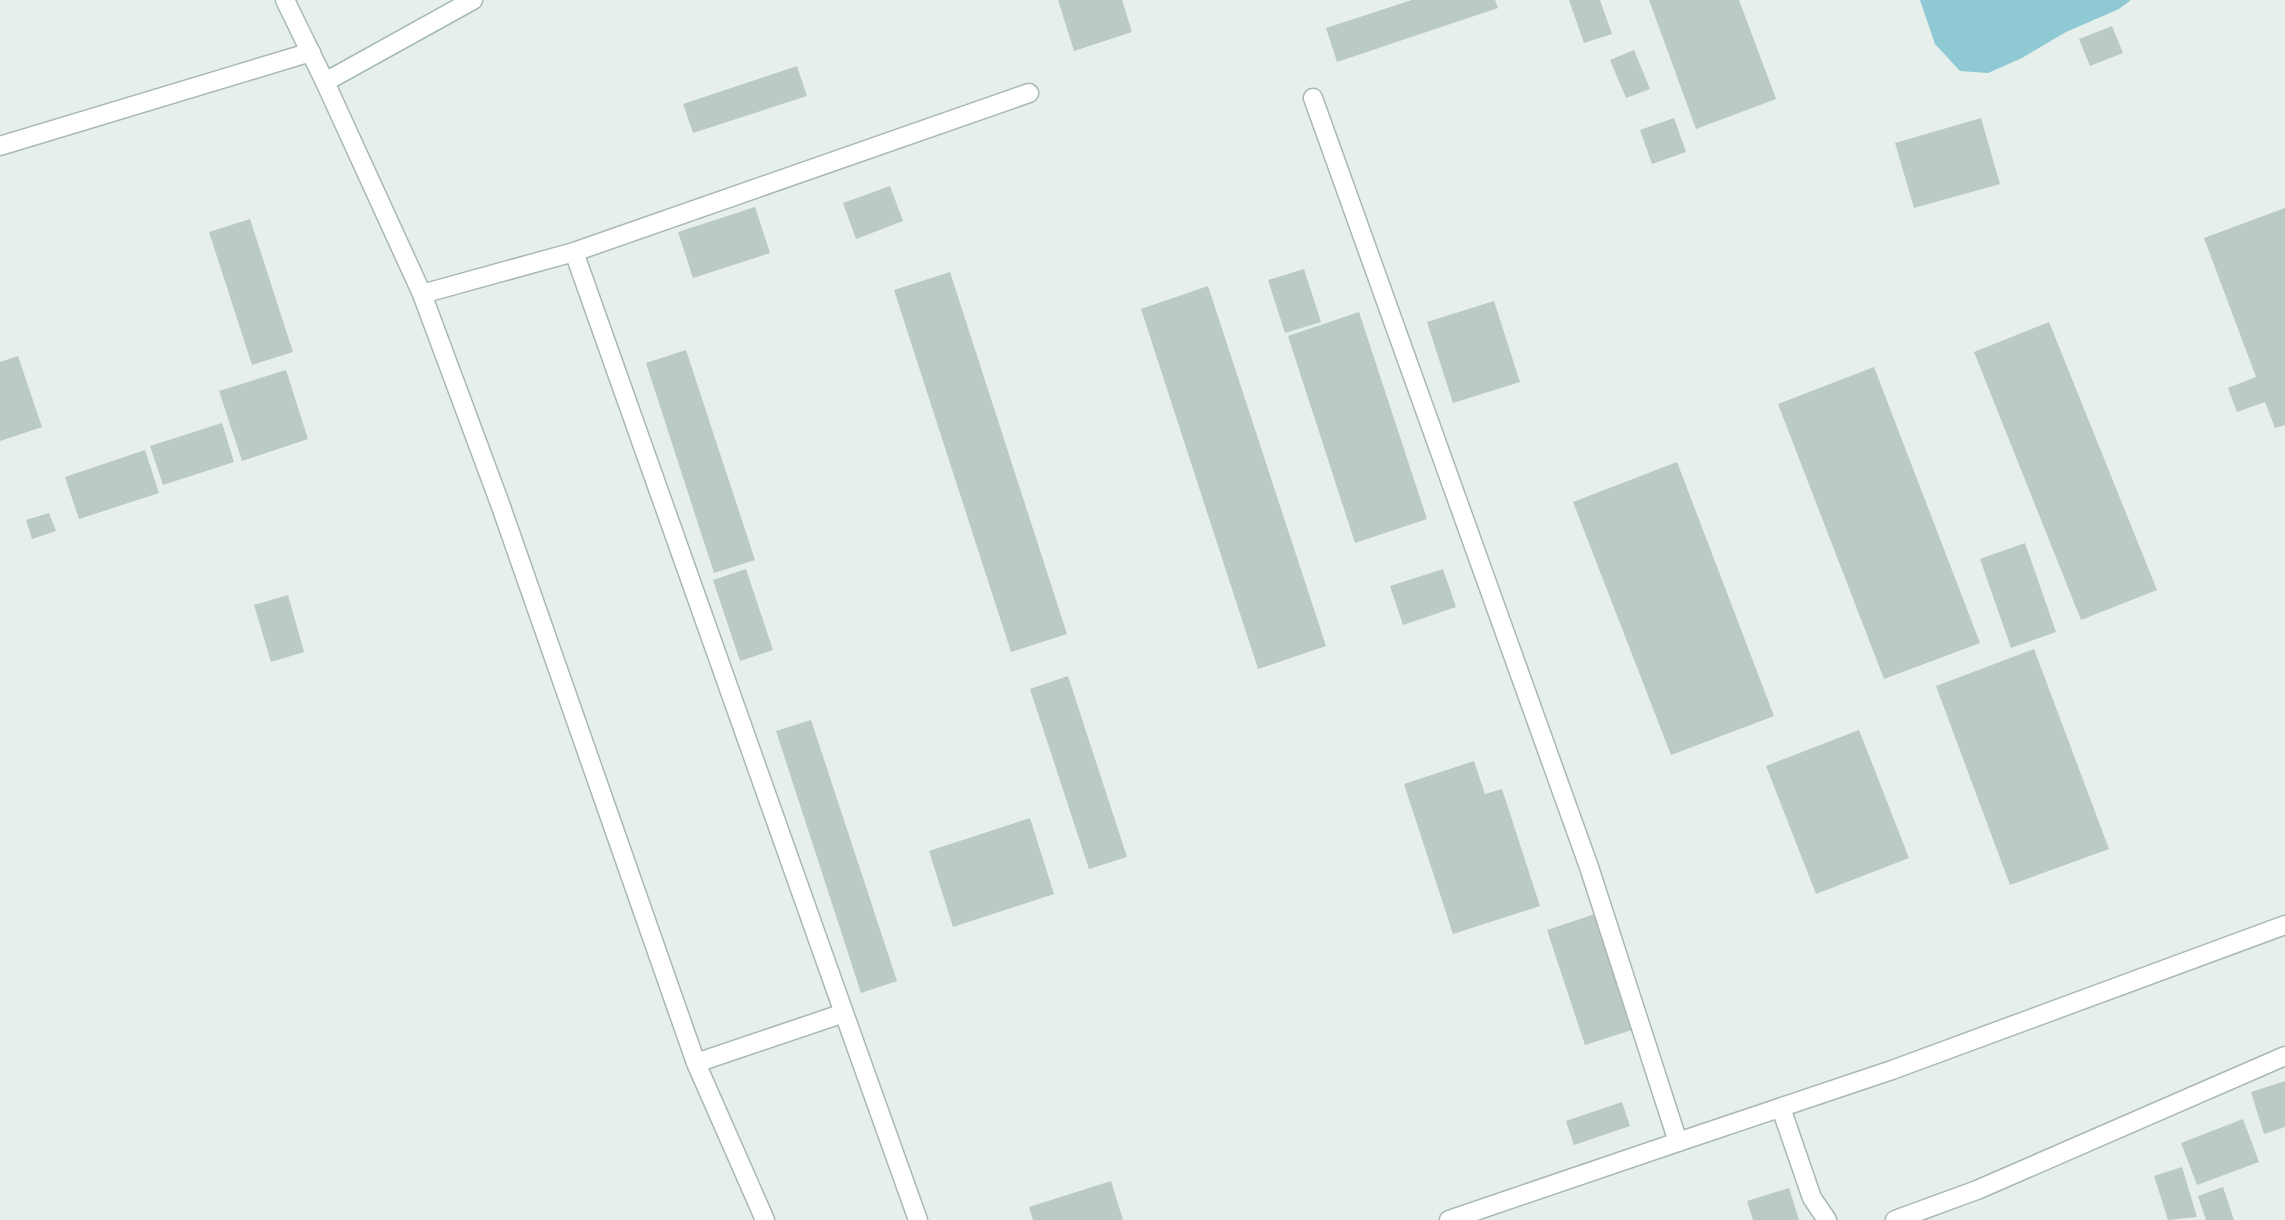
<svg xmlns="http://www.w3.org/2000/svg" width="2285" height="1220" viewBox="0 0 2285 1220" font-family="Roboto,sans-serif">
<style>
.water{fill:#8ec9d4}
.building{fill:#bbcac4}
.lines{fill:none;stroke-linecap:round;stroke-linejoin:round}
.lane-casing{stroke:#a8b8b2;stroke-width:21}
.street-casing{stroke:#a8b8b2;stroke-width:21}
.secondary-casing{stroke:#a4bbb3;stroke-width:21}
.lane{stroke:#fff;stroke-width:18}
.street{stroke:#fff;stroke-width:18}
.secondary{stroke:#fff;stroke-width:18}
</style>
<rect width="100%" height="100%" fill="#e6efeb"/>
<path class="water" d="M 1920,0 L 2131,0 L 2119,9 L 2066,32 L 2022,58 L 1988,73 L 1960,71 L 1935,44 Z"/>
<path class="building" d="M 1058,0 L 1122,0 L 1132,32 L 1074,51 Z
M 1412,0 L 1495,0 L 1498,8 L 1337,62 L 1326,28 Z
M 1569,0 L 1600,0 L 1612,34 L 1584,43 Z
M 1649,0 L 1739,0 L 1776,99 L 1696,129 Z
M 2112,26 L 2123,53 L 2090,66 L 2079,39 Z
M 1634,50 L 1650,89 L 1626,98 L 1610,60 Z
M 797,66 L 807,96 L 693,133 L 683,104 Z
M 1674,118 L 1686,152 L 1652,164 L 1640,130 Z
M 1981,118 L 2000,184 L 1914,208 L 1895,143 Z
M 890,186 L 903,221 L 856,239 L 843,203 Z
M 755,207 L 770,253 L 693,278 L 678,232 Z
M 2285,208 L 2285,425 L 2275,428 L 2265,402 L 2237,412 L 2228,388 L 2256,377 L 2204,238 Z
M 250,219 L 293,352 L 252,365 L 209,232 Z
M 1304,269 L 1321,322 L 1285,333 L 1268,280 Z
M 950,272 L 1067,634 L 1011,652 L 894,290 Z
M 1208,286 L 1326,646 L 1258,669 L 1141,309 Z
M 1494,301 L 1520,382 L 1453,403 L 1427,322 Z
M 1359,312 L 1427,519 L 1355,543 L 1288,336 Z
M 2049,322 L 2157,590 L 2081,620 L 1974,352 Z
M 686,350 L 755,560 L 714,573 L 646,363 Z
M 18,356 L 42,427 L 0,441 L 0,362 Z
M 1874,367 L 1980,643 L 1884,679 L 1778,404 Z
M 286,370 L 308,439 L 242,461 L 219,391 Z
M 222,423 L 234,462 L 163,485 L 150,446 Z
M 145,450 L 159,493 L 79,519 L 65,477 Z
M 1677,462 L 1774,716 L 1671,755 L 1573,502 Z
M 49,513 L 56,531 L 32,539 L 26,520 Z
M 2025,543 L 2056,632 L 2011,648 L 1980,559 Z
M 746,569 L 773,650 L 740,661 L 713,580 Z
M 1443,569 L 1456,607 L 1403,625 L 1390,586 Z
M 288,595 L 304,652 L 271,662 L 254,605 Z
M 2034,649 L 2109,849 L 2010,885 L 1936,686 Z
M 1068,676 L 1127,857 L 1089,869 L 1030,689 Z
M 811,720 L 897,981 L 861,993 L 776,731 Z
M 1859,730 L 1909,858 L 1816,894 L 1766,766 Z
M 1474,761 L 1485,794 L 1502,789 L 1540,906 L 1453,934 L 1404,784 Z
M 1030,818 L 1054,894 L 953,927 L 929,851 Z
M 1595,914 L 1632,1030 L 1585,1045 L 1547,930 Z
M 2285,1081 L 2285,1127 L 2264,1134 L 2251,1092 Z
M 1622,1102 L 1630,1126 L 1574,1145 L 1566,1121 Z
M 2243,1119 L 2259,1162 L 2197,1185 L 2181,1143 Z
M 2182,1167 L 2197,1217 L 2168,1220 L 2154,1176 Z
M 1111,1181 L 1123,1220 L 1033,1220 L 1029,1207 Z
M 2223,1187 L 2234,1220 L 2206,1220 L 2198,1196 Z
M 1789,1188 L 1799,1220 L 1753,1220 L 1747,1201 Z"/>
<g class="lines">
<g class="lane-casing">
<path id="lane" d="M 325,82 L 422,294 L 499,501 L 696,1063 L 765,1220
M 1313,98 L 1589,867 L 1678,1142 L 1449,1220
M 0,146 L 311,52
M 574,252 L 1029,93
M 422,294 L 574,252 L 844,1013 L 696,1063
M 844,1013 L 918,1220"/>
</g>
<g class="street-casing">
<path id="street" d="M 1781,1108 L 1812,1198 L 1827,1220
M 1678,1142 L 1892,1070 L 2285,925
M 1895,1220 L 1977,1190 L 2285,1056"/>
</g>
<g class="secondary-casing">
<path id="secondary" d="M 285,0 L 325,82 L 473,0"/>
</g>
<use href="#lane" class="lane"/>
<use href="#street" class="street"/>
<use href="#secondary" class="secondary"/>
</g>
</svg>
